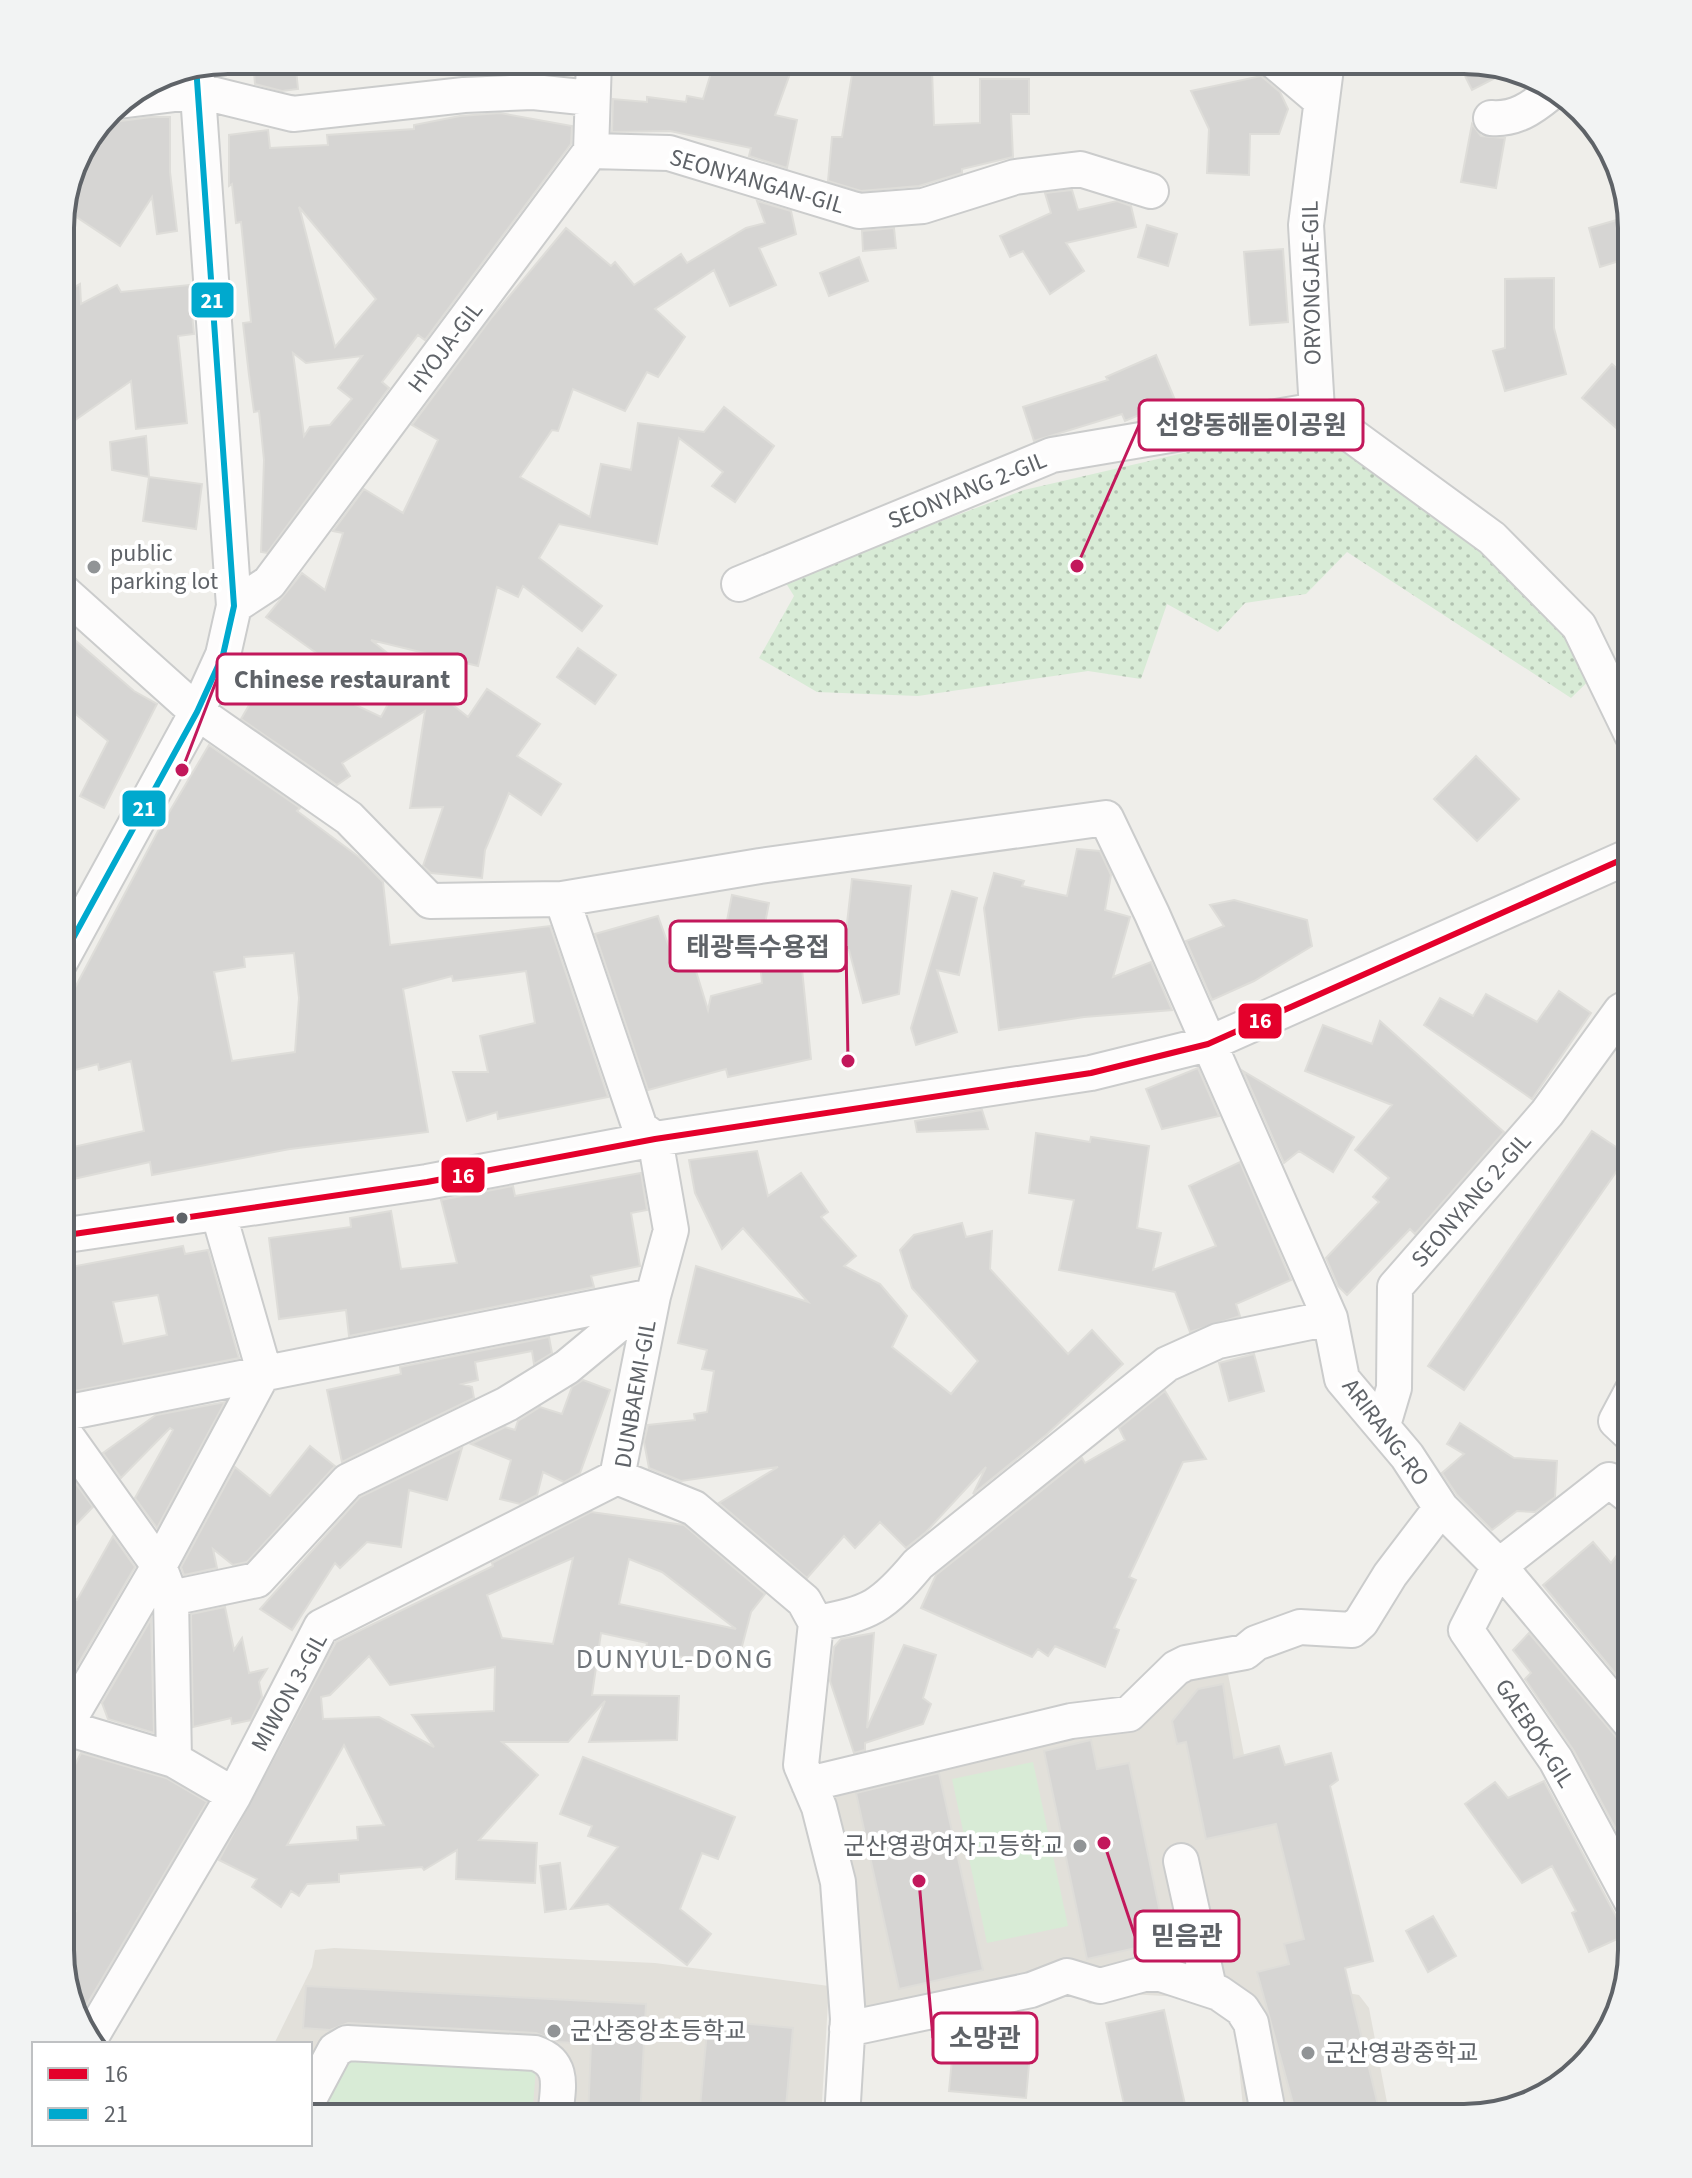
<svg xmlns="http://www.w3.org/2000/svg" width="1692" height="2178" viewBox="0 0 1692 2178" font-family="'Source Sans 3','Noto Sans KR',sans-serif">
<style>
.education{fill:#e2e0da}
.grass{fill:#d8ebd6}
.park{fill:url(#park-dots)}
.building{fill:#d6d5d3;stroke:#deddd9;stroke-width:2;fill-rule:evenodd}
.lines{fill:none;stroke-linecap:round;stroke-linejoin:round}
.minor-casing{stroke:#cbcccc;stroke-width:38}
.minor{stroke:#fdfcfc;stroke-width:34}
.bus-1-casing{stroke:#fff;stroke-width:12}
.bus-2-casing{stroke:#fff;stroke-width:12}
.bus-1{stroke:#e4002b;stroke-width:6}
.bus-2{stroke:#00a9ce;stroke-width:6}
.poi-dot{fill:#919496;stroke:#fff;stroke-width:3}
.bus-dot{fill:#5f6368;stroke:#fff;stroke-width:3}
.labels{text-anchor:middle;stroke-width:8;stroke-linejoin:round;paint-order:stroke}
.street-label{font-size:24px;fill:#5f6368;stroke:#fff}
.poi-label{font-size:24px;fill:#5f6368;stroke:#fff;text-anchor:start}
.quarter-label{font-size:28px;letter-spacing:2px;fill:#70757a;stroke:#fff}
.rim{fill:none;stroke:#5f6368;stroke-width:4}
.leader{fill:none;stroke:#c2185b;stroke-width:3}
.callout-dot{fill:#c2185b;stroke:#fff;stroke-width:3}
.callout{fill:#fff;stroke:#c2185b;stroke-width:3}
.callout-label{font-size:26px;text-anchor:middle;font-weight:bold;fill:#5f6368}
.line-badge{stroke:#fff;stroke-width:3}
.badge-label{font-size:22px;text-anchor:middle;font-weight:bold;fill:#fff}
</style>
<defs>
<pattern id="park-dots" width="8" height="8" patternUnits="userSpaceOnUse" patternTransform="scale(2)"><rect width="8" height="8" fill="#d8ebd6"/><path d="M2 2h.1M6 6h.1" fill="none" stroke="#b2c2b1" stroke-width="1.8" stroke-linecap="round"/></pattern>
</defs>
<rect width="100%" height="100%" fill="#efeeea"/>
<path class="education" d="M 1227,1669 L 1254,1805 L 1318,1820 L 1348,1993 L 1359,1995 L 1369,2008 L 1390,2118 L 1244,2118 L 1235,2025 L 1215,2009 L 1182,1997 L 1128,1994 L 1090,2004 L 1066,1991 L 864,2015 L 831,1796 L 835,1790 L 1010,1739 L 1174,1678 Z
M 334,1948 L 655,1963 L 829,1986 L 821,2118 L 310,2118 L 310,2044 L 274,2044 L 312,1967 L 315,1950 Z"/>
<path class="grass" d="M 1033,1762 L 1068,1926 L 987,1943 L 952,1779 Z
M 349,2055 L 536,2068 L 532,2118 L 317,2118 Z"/>
<path class="park" d="M 1322,421 L 1488,543 L 1604,666 L 1571,698 L 1347,552 L 1306,594 L 1245,603 L 1218,632 L 1167,604 L 1141,679 L 1088,671 L 918,696 L 817,692 L 759,658 L 794,596 L 784,580 L 1024,490 Z"/>
<path class="building" d="M 253,60 L 295,60 L 298,89 L 282,91 L 255,84 Z
M 715,60 L 795,60 L 775,115 L 797,120 L 787,168 L 749,156 L 751,148 L 670,131 L 612,132 L 613,99 L 647,102 L 647,97 L 686,102 L 687,96 L 703,99 Z
M 1457,60 L 1474,60 L 1509,71 L 1472,90 Z
M 854,62 L 908,70 L 932,70 L 934,125 L 980,123 L 980,79 L 1029,79 L 1029,114 L 1011,114 L 1013,157 L 962,169 L 962,173 L 919,186 L 861,191 L 828,181 L 832,137 L 842,137 Z
M 1261,76 L 1280,92 L 1288,109 L 1279,134 L 1250,134 L 1249,175 L 1207,173 L 1209,129 L 1191,91 Z
M 500,113 L 572,126 L 571,144 L 425,340 L 418,335 L 382,382 L 389,388 L 267,553 L 261,552 L 264,460 L 259,411 L 254,412 L 249,375 L 243,323 L 251,322 L 241,222 L 236,223 L 232,184 L 229,186 L 229,135 L 268,130 L 270,148 L 328,145 L 327,135 L 414,129 L 414,125 L 460,116 ZM 299,207 L 376,299 L 335,347 L 301,214 ZM 293,353 L 306,363 L 362,356 L 338,388 L 352,399 L 330,425 L 310,427 L 304,436 Z
M 151,117 L 170,117 L 170,172 L 177,231 L 157,234 L 152,197 L 120,246 L 63,208 L 77,154 L 105,118 L 121,121 Z
M 1472,124 L 1481,136 L 1505,138 L 1496,188 L 1461,182 Z
M 1072,190 L 1078,210 L 1117,201 L 1131,206 L 1136,227 L 1066,243 L 1084,271 L 1050,294 L 1023,251 L 1010,257 L 1000,236 L 1051,213 L 1045,193 Z
M 757,201 L 791,211 L 796,234 L 759,248 L 776,285 L 730,306 L 714,270 L 655,309 L 685,337 L 658,377 L 647,372 L 625,411 L 573,389 L 558,431 L 552,430 L 520,477 L 590,517 L 601,464 L 631,470 L 638,423 L 704,432 L 724,407 L 774,446 L 735,502 L 712,486 L 723,472 L 679,438 L 657,544 L 559,524 L 539,558 L 602,606 L 582,631 L 523,586 L 518,597 L 497,587 L 478,666 L 371,640 L 468,717 L 487,689 L 540,724 L 517,756 L 561,784 L 541,815 L 509,793 L 485,850 L 482,878 L 431,873 L 423,866 L 443,807 L 410,808 L 425,711 L 342,763 L 350,776 L 337,785 L 241,719 L 255,695 L 237,684 L 250,655 L 381,717 L 388,704 L 266,617 L 302,573 L 325,590 L 343,533 L 333,531 L 364,489 L 403,513 L 438,440 L 412,425 L 492,317 L 566,228 L 611,266 L 615,262 L 634,285 L 681,254 L 687,263 L 746,228 L 765,223 Z
M 1627,217 L 1632,234 L 1632,257 L 1600,267 L 1589,228 Z
M 1147,225 L 1177,234 L 1168,266 L 1138,257 Z
M 894,228 L 896,248 L 863,251 L 862,231 Z
M 1283,249 L 1288,322 L 1250,325 L 1244,252 Z
M 859,257 L 868,281 L 829,296 L 820,273 Z
M 1554,278 L 1554,328 L 1566,374 L 1505,391 L 1493,351 L 1505,348 L 1505,279 Z
M 80,284 L 81,304 L 117,285 L 121,292 L 189,285 L 194,334 L 178,336 L 187,423 L 136,429 L 131,381 L 68,425 L 60,413 L 60,295 Z
M 1156,355 L 1175,400 L 1125,421 L 1122,414 L 1034,441 L 1023,407 L 1108,380 L 1106,377 Z
M 1612,364 L 1632,382 L 1632,422 L 1622,433 L 1582,398 Z
M 146,436 L 149,477 L 112,470 L 110,442 Z
M 149,477 L 202,484 L 196,529 L 143,521 Z
M 60,627 L 134,691 L 157,704 L 104,808 L 80,796 L 108,741 L 60,701 Z
M 578,648 L 616,675 L 595,704 L 557,677 Z
M 209,745 L 300,808 L 297,811 L 359,857 L 383,882 L 390,945 L 550,926 L 608,1097 L 498,1119 L 497,1112 L 467,1121 L 453,1072 L 488,1072 L 480,1036 L 535,1023 L 526,971 L 453,981 L 452,976 L 403,989 L 428,1132 L 290,1149 L 152,1175 L 150,1162 L 60,1182 L 60,1150 L 144,1131 L 131,1061 L 99,1070 L 98,1064 L 60,1074 L 60,1016 L 158,831 ZM 294,953 L 299,998 L 295,1052 L 232,1061 L 214,972 L 245,967 L 244,957 Z
M 1476,756 L 1519,799 L 1477,841 L 1434,799 Z
M 1077,849 L 1100,851 L 1111,875 L 1105,910 L 1130,917 L 1113,977 L 1151,962 L 1172,1010 L 1084,1017 L 999,1030 L 984,908 L 994,873 L 1024,881 L 1022,886 L 1067,896 Z
M 852,879 L 911,886 L 899,994 L 863,1003 L 849,950 L 844,950 Z
M 952,891 L 977,898 L 959,975 L 937,970 L 957,1032 L 916,1045 L 911,1028 Z
M 732,895 L 769,903 L 761,944 L 724,936 Z
M 1234,900 L 1307,920 L 1312,946 L 1254,981 L 1212,1000 L 1186,941 L 1224,926 L 1210,905 Z
M 658,916 L 673,958 L 691,955 L 708,1010 L 711,996 L 762,983 L 759,953 L 800,949 L 811,1059 L 728,1077 L 726,1069 L 648,1090 L 595,934 Z
M 1559,991 L 1591,1013 L 1532,1099 L 1424,1025 L 1440,998 L 1473,1016 L 1486,994 L 1537,1022 Z
M 1380,1021 L 1504,1132 L 1415,1234 L 1410,1229 L 1347,1295 L 1338,1286 L 1326,1258 L 1379,1202 L 1373,1197 L 1389,1178 L 1355,1150 L 1392,1105 L 1305,1071 L 1323,1025 L 1372,1044 Z
M 1198,1068 L 1219,1116 L 1162,1129 L 1146,1089 Z
M 1243,1071 L 1354,1137 L 1333,1172 L 1299,1151 L 1284,1163 Z
M 982,1110 L 988,1129 L 917,1132 L 915,1121 Z
M 1592,1131 L 1628,1155 L 1464,1390 L 1428,1366 Z
M 1036,1133 L 1090,1142 L 1091,1137 L 1149,1146 L 1137,1228 L 1161,1233 L 1153,1270 L 1216,1246 L 1189,1186 L 1240,1162 L 1291,1280 L 1236,1304 L 1240,1316 L 1190,1332 L 1175,1292 L 1059,1270 L 1074,1200 L 1029,1193 Z
M 757,1151 L 768,1196 L 801,1173 L 828,1212 L 821,1217 L 856,1256 L 844,1266 L 880,1284 L 907,1316 L 892,1347 L 951,1394 L 978,1361 L 912,1288 L 900,1250 L 914,1235 L 962,1223 L 966,1237 L 992,1231 L 990,1269 L 1068,1354 L 1092,1330 L 1123,1364 L 1046,1435 L 973,1494 L 986,1467 L 926,1532 L 906,1548 L 880,1522 L 855,1548 L 844,1536 L 807,1578 L 719,1503 L 778,1467 L 681,1481 L 649,1468 L 644,1442 L 648,1425 L 695,1420 L 694,1414 L 707,1412 L 714,1371 L 702,1369 L 707,1350 L 678,1343 L 696,1266 L 808,1302 L 743,1228 L 722,1249 L 695,1193 L 689,1160 Z
M 641,1173 L 647,1210 L 631,1213 L 640,1266 L 591,1276 L 594,1287 L 349,1336 L 346,1310 L 279,1319 L 269,1238 L 351,1227 L 350,1218 L 391,1211 L 401,1269 L 457,1263 L 441,1200 L 513,1186 L 515,1196 Z
M 183,1246 L 185,1254 L 208,1250 L 239,1358 L 60,1394 L 60,1269 ZM 158,1295 L 167,1335 L 123,1344 L 113,1302 Z
M 549,1337 L 552,1353 L 534,1364 L 532,1351 L 475,1362 L 478,1380 L 462,1384 L 472,1387 L 474,1398 L 342,1462 L 327,1390 L 401,1374 L 400,1367 Z
M 1254,1354 L 1264,1391 L 1229,1401 L 1219,1363 Z
M 583,1380 L 610,1390 L 580,1473 L 564,1482 L 543,1472 L 537,1495 L 520,1504 L 500,1499 L 511,1460 L 471,1444 L 505,1427 L 515,1430 L 518,1421 L 540,1407 L 562,1414 L 572,1387 Z
M 1165,1391 L 1206,1459 L 1183,1462 L 1129,1577 L 1136,1580 L 1114,1628 L 1119,1630 L 1105,1667 L 1055,1646 L 1048,1656 L 1038,1649 L 1032,1657 L 921,1608 L 936,1575 L 1082,1458 L 1085,1463 L 1125,1440 L 1119,1428 Z
M 225,1402 L 157,1528 L 135,1498 L 173,1430 L 170,1428 L 121,1478 L 103,1453 L 156,1415 Z
M 1460,1423 L 1514,1458 L 1557,1461 L 1555,1497 L 1535,1512 L 1517,1511 L 1492,1530 L 1457,1495 L 1442,1473 L 1464,1454 L 1447,1444 Z
M 310,1446 L 335,1466 L 247,1562 L 233,1565 L 213,1549 L 217,1568 L 184,1575 L 181,1567 L 235,1467 L 270,1496 Z
M 462,1448 L 447,1500 L 409,1490 L 401,1547 L 367,1542 L 340,1568 L 335,1563 L 292,1630 L 260,1609 L 360,1497 Z
M 60,1462 L 93,1507 L 60,1541 Z
M 591,1512 L 684,1525 L 765,1594 L 751,1612 L 736,1669 L 646,1649 L 647,1643 L 601,1633 L 592,1695 L 679,1696 L 677,1740 L 589,1742 L 605,1701 L 568,1742 L 502,1742 L 538,1775 L 479,1840 L 537,1843 L 535,1883 L 456,1879 L 457,1850 L 424,1870 L 422,1867 L 339,1874 L 339,1882 L 307,1884 L 299,1896 L 291,1891 L 281,1907 L 252,1887 L 257,1879 L 219,1860 L 336,1642 L 493,1566 L 492,1563 ZM 573,1558 L 553,1644 L 502,1638 L 487,1595 ZM 629,1559 L 662,1572 L 736,1629 L 619,1604 ZM 369,1656 L 390,1685 L 495,1667 L 494,1711 L 412,1715 L 434,1747 L 379,1717 L 323,1719 L 321,1697 L 330,1695 ZM 344,1745 L 384,1825 L 357,1827 L 358,1840 L 287,1845 Z
M 1632,1535 L 1632,1694 L 1543,1585 L 1593,1542 L 1611,1563 Z
M 113,1536 L 135,1567 L 60,1695 L 60,1591 L 77,1600 Z
M 225,1607 L 234,1650 L 242,1638 L 249,1673 L 267,1669 L 259,1682 L 262,1697 L 251,1720 L 232,1724 L 231,1718 L 193,1727 L 191,1614 Z
M 151,1619 L 154,1733 L 108,1719 L 102,1703 Z
M 874,1633 L 867,1728 L 904,1645 L 936,1655 L 923,1698 L 931,1704 L 923,1724 L 865,1743 L 865,1750 L 854,1753 L 830,1681 L 834,1647 L 841,1639 Z
M 1529,1633 L 1617,1738 L 1632,1744 L 1632,1840 L 1625,1846 L 1574,1751 L 1525,1679 L 1531,1673 L 1513,1650 Z
M 1223,1684 L 1234,1758 L 1279,1746 L 1285,1765 L 1331,1753 L 1338,1780 L 1330,1786 L 1373,1961 L 1345,1968 L 1381,2118 L 1297,2118 L 1257,1972 L 1289,1964 L 1284,1944 L 1304,1939 L 1276,1824 L 1206,1839 L 1186,1742 L 1177,1744 L 1172,1721 L 1198,1689 Z
M 1091,1740 L 1097,1769 L 1129,1763 L 1161,1917 L 1131,1923 L 1136,1948 L 1087,1959 L 1044,1751 Z
M 81,1753 L 166,1778 L 207,1802 L 80,2016 L 60,1950 L 60,1938 L 76,1911 L 60,1900 L 60,1794 Z
M 583,1757 L 735,1817 L 718,1859 L 702,1853 L 680,1909 L 711,1934 L 687,1965 L 608,1904 L 571,1909 L 618,1847 L 588,1836 L 592,1826 L 560,1814 Z
M 939,1773 L 983,1970 L 899,1989 L 856,1793 Z
M 1544,1781 L 1626,1935 L 1589,1952 L 1572,1913 L 1576,1911 L 1552,1866 L 1522,1883 L 1465,1804 L 1495,1782 L 1508,1798 Z
M 560,1863 L 566,1909 L 545,1912 L 540,1866 Z
M 1433,1916 L 1456,1956 L 1428,1972 L 1406,1931 Z
M 306,1986 L 646,2004 L 640,2118 L 588,2118 L 591,2044 L 557,2042 L 536,2033 L 348,2023 L 330,2030 L 303,2028 Z
M 1164,2010 L 1188,2118 L 1127,2118 L 1106,2023 Z
M 1000,2017 L 1033,2020 L 1026,2098 L 949,2091 L 955,2027 Z
M 708,2020 L 793,2028 L 785,2118 L 699,2118 Z"/>
<g class="lines">
<g class="minor-casing">
<path id="minor" d="M 1273,60 L 1319,99
M 119,101 L 199,91 L 293,114 L 464,95 L 533,92 L 591,98
M 1491,118 C 1515,120 1532,108 1549,94 L 1550,85
M 591,151 L 669,153 L 859,211 L 923,206 L 1015,177 L 1080,169 L 1151,191
M 1317,410 L 1306,225 L 1327,60
M 739,584 L 1052,455 L 1317,410 L 1492,538 L 1579,626 L 1632,735
M 60,589 L 197,712 L 349,818 L 430,901 L 562,899 L 760,866 L 1106,818 L 1152,914 L 1330,1318 L 1342,1379 L 1407,1456 L 1441,1508 L 1499,1566 L 1632,1725
M 234,606 L 269,583 L 591,151 L 594,60
M 562,899 L 640,1128 L 655,1139 L 671,1230 L 653,1296 L 617,1477
M 60,962 L 197,712 L 223,655 L 234,606 L 196,66
M 60,1236 L 427,1182 L 655,1139 L 1091,1073 L 1208,1044 L 1632,855
M 60,1414 L 653,1296
M 1383,1425 L 1394,1388 L 1395,1287 L 1547,1113 L 1621,1011 L 1632,1005
M 60,1427 L 159,1566 L 171,1598 L 174,1760
M 1632,1436 L 1616,1421 L 1632,1391
M 617,1477 L 694,1508 L 804,1601 L 816,1623 L 801,1765 L 819,1807 L 838,1882 L 848,2019 L 842,2118
M 171,1598 L 257,1580 L 348,1481 L 507,1404 L 567,1367 L 649,1299
M 816,1623 C 870,1614 883,1606 918,1564 L 1167,1364 L 1218,1341 L 1330,1318
M 60,1726 L 174,1760 L 234,1795
M 60,1735 L 159,1566 L 264,1371 L 219,1215
M 809,1784 L 1071,1721 L 1129,1714 L 1176,1668 L 1186,1663 L 1245,1652 L 1256,1643 L 1300,1627 L 1352,1630 L 1361,1622 L 1390,1575 L 1441,1508
M 1181,1861 L 1209,1988
M 1632,1902 L 1556,1760 L 1466,1630 L 1499,1566 L 1609,1480 L 1632,1498
M 847,2029 L 1031,1990 L 1067,1976 L 1100,1986 L 1144,1974 L 1161,1974 L 1219,1993 L 1242,2009 L 1251,2023 L 1269,2118
M 88,2042 L 234,1795 L 321,1627 L 617,1477
M 310,2097 L 335,2050 L 347,2043 L 535,2053 C 567,2064 557,2090 555,2118"/>
</g>
<use href="#minor" class="minor"/>
<g class="bus-1-casing">
<path id="bus-1" d="M 60,1236 L 427,1182 L 655,1139 L 1091,1073 L 1208,1044 L 1632,855"/>
</g>
<g class="bus-2-casing">
<path id="bus-2" d="M 60,962 L 197,712 L 223,655 L 234,606 L 196,66"/>
</g>
<use href="#bus-1" class="bus-1"/>
<use href="#bus-2" class="bus-2"/>
</g>
<g class="poi-dot">
<circle cx="94" cy="567" r="8"/>
<circle cx="1080" cy="1846" r="8"/>
<circle cx="554" cy="2031" r="8"/>
<circle cx="1308" cy="2053" r="8"/>
</g>
<circle class="bus-dot" cx="182" cy="1218" r="7"/>
<g class="labels">
<g class="street-label">
<text transform="translate(757 181) rotate(16)" y="8">SEONYANGAN-GIL</text>
<text transform="translate(1311 283) rotate(-91)" y="8">ORYONGJAE-GIL</text>
<text transform="translate(445 347) rotate(-53)" y="8">HYOJA-GIL</text>
<text transform="translate(967 490) rotate(-22)" y="8">SEONYANG 2-GIL</text>
<text transform="translate(1471 1200) rotate(-49)" y="8">SEONYANG 2-GIL</text>
<text transform="translate(635 1394) rotate(-80)" y="8">DUNBAEMI-GIL</text>
<text transform="translate(1386 1432) rotate(53)" y="8">ARIRANG-RO</text>
<text transform="translate(289 1692) rotate(-61)" y="8">MIWON 3-GIL</text>
<text transform="translate(1535 1733) rotate(57)" y="8">GAEBOK-GIL</text>
</g>
<g class="poi-label">
<text x="110" y="561">public<tspan x="110" dy="28">parking lot</tspan></text>
<text x="1064" y="1854" text-anchor="end">군산영광여자고등학교</text>
<text x="570" y="2039">군산중앙초등학교</text>
<text x="1324" y="2061">군산영광중학교</text>
</g>
<g class="quarter-label">
<text x="675" y="1668">DUNYUL-DONG</text>
</g>
</g>
<path d="M0 0H1692V2178H0ZM228 74H1464A154 154 0 0 1 1618 228V1950A154 154 0 0 1 1464 2104H228A154 154 0 0 1 74 1950V228A154 154 0 0 1 228 74Z" fill="#f2f3f3" fill-rule="evenodd"/>
<path class="rim" d="M228 74H1464A154 154 0 0 1 1618 228V1950A154 154 0 0 1 1464 2104H228A154 154 0 0 1 74 1950V228A154 154 0 0 1 228 74Z"/>
<path class="leader" d="M1077 566L1139 425M182 770L217 679M848 1061L846 946M1104 1843L1135 1936M919 1881L933 2038"/>
<g class="callout-dot">
<circle cx="1077" cy="566" r="8"/>
<circle cx="182" cy="770" r="8"/>
<circle cx="848" cy="1061" r="8"/>
<circle cx="1104" cy="1843" r="8"/>
<circle cx="919" cy="1881" r="8"/>
</g>
<g class="callout">
<rect x="1139" y="400" width="224" height="50" rx="8"/>
<rect x="217" y="654" width="249" height="50" rx="8"/>
<rect x="670" y="921" width="176" height="50" rx="8"/>
<rect x="1135" y="1911" width="104" height="50" rx="8"/>
<rect x="933" y="2013" width="104" height="50" rx="8"/>
</g>
<g class="callout-label">
<text x="1251" y="434">선양동해돋이공원</text>
<text x="342" y="688">Chinese restaurant</text>
<text x="758" y="956">태광특수용접</text>
<text x="1187" y="1945">믿음관</text>
<text x="985" y="2047">소망관</text>
</g>
<g class="line-badge">
<rect x="190" y="281" width="45" height="38" rx="8" fill="#00a9ce"/>
<rect x="121" y="789" width="46" height="39" rx="8" fill="#00a9ce"/>
<rect x="1237" y="1002" width="46" height="38" rx="8" fill="#e4002b"/>
<rect x="440" y="1156" width="46" height="38" rx="8" fill="#e4002b"/>
</g>
<g class="badge-label">
<text x="212" y="308">21</text>
<text x="144" y="816">21</text>
<text x="1260" y="1028">16</text>
<text x="463" y="1183">16</text>
</g>
<rect x="32" y="2042" width="280" height="104" fill="#ffffff" stroke="#bfc1c3" stroke-width="2"/>
<rect x="48" y="2068" width="40" height="12" fill="#e4002b" stroke="#bfc1c3" stroke-width="2"/>
<text x="104" y="2082" font-size="24" fill="#5f6368">16</text>
<rect x="48" y="2108" width="40" height="12" fill="#00a9ce" stroke="#bfc1c3" stroke-width="2"/>
<text x="104" y="2122" font-size="24" fill="#5f6368">21</text>
</svg>
